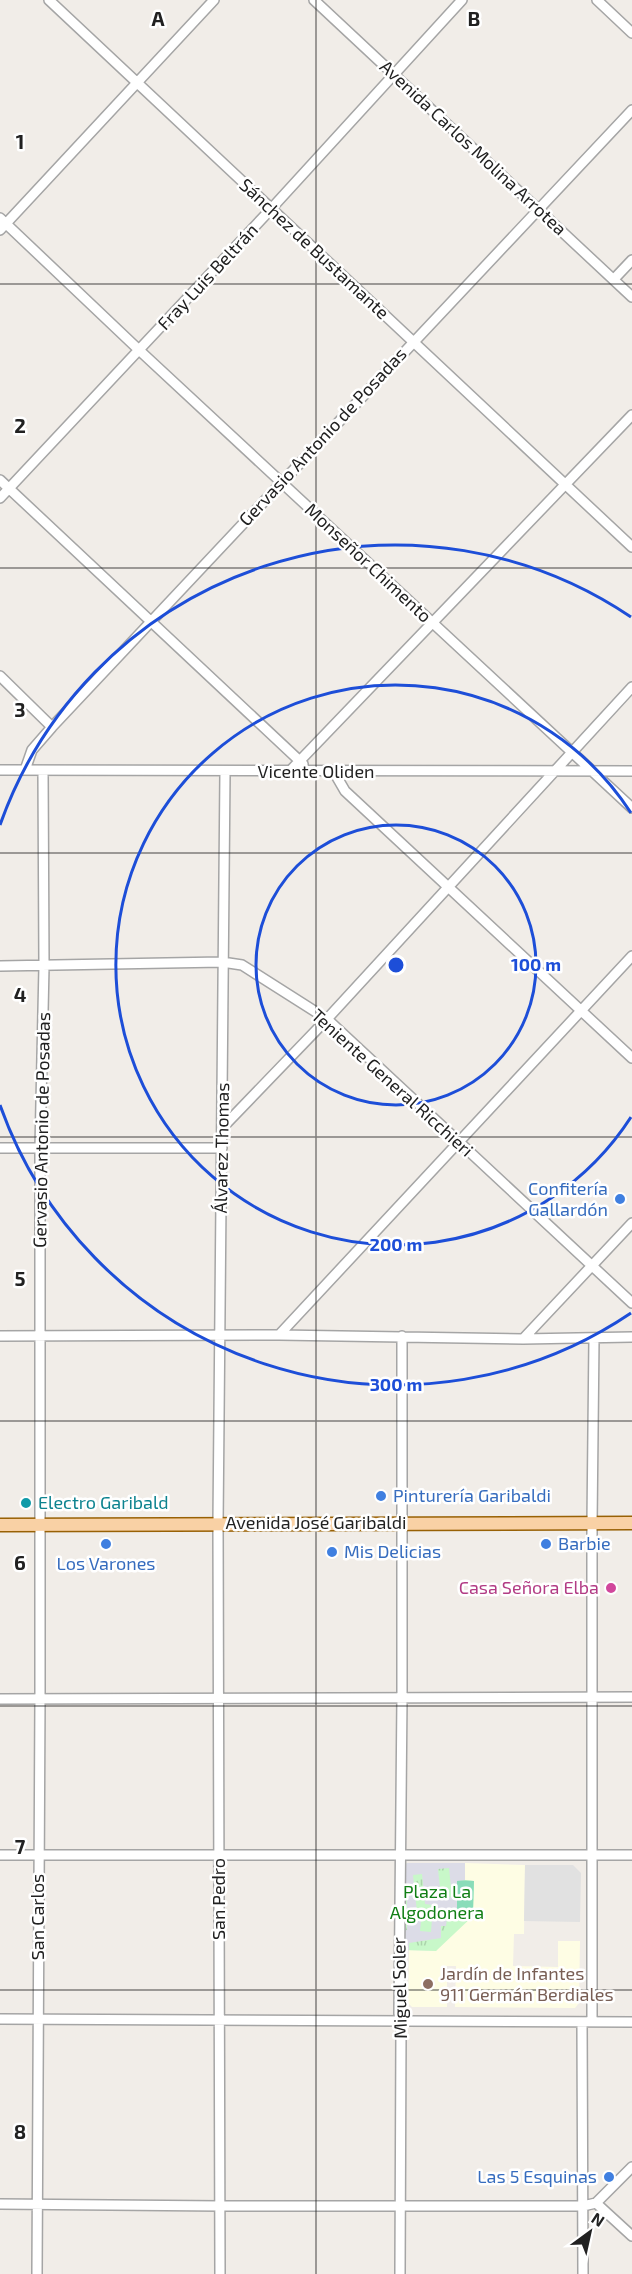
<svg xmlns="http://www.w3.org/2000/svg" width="632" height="2274" viewBox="0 0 632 2274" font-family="'Exo 2',sans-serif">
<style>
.education{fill:#fefde4}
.park{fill:url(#park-tufts)}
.pitch{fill:#89dcb9}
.parking{fill:#e1e1e1}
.plaza{fill:#dcdce7;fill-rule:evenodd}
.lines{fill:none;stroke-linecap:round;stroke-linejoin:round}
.minor-casing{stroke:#a5a5a5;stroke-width:12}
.major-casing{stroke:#986105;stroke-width:15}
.minor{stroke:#fff;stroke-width:9}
.major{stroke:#f9d1a5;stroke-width:12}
.grid{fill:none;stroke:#212121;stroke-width:1.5;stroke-opacity:0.55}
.ring{fill:none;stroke:#1d4ed8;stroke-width:3}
.shop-dot{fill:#3f7fe0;stroke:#fff;stroke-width:2}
.culture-dot{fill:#0f9aa8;stroke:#fff;stroke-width:2}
.hotel-dot{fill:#d1479c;stroke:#fff;stroke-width:2}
.education-dot{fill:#8d6e63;stroke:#fff;stroke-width:2}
.labels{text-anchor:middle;stroke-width:5;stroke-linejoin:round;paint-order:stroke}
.street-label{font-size:18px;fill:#212121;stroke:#fff}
.shop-label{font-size:18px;fill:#366cbe;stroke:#fff;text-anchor:start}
.culture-label{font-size:18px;fill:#0d838f;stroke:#fff;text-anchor:start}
.hotel-label{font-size:18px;fill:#b23c85;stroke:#fff;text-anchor:end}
.park-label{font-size:18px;fill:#107e14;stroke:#fff}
.education-label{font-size:18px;fill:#785e54;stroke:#fff;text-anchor:start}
.grid-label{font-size:20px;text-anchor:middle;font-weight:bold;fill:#212121;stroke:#fff;stroke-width:5;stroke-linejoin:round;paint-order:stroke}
.centre{fill:#1d4ed8;stroke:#fff;stroke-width:3}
.ring-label{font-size:18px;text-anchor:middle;font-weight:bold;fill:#1d4ed8;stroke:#fff;stroke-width:5;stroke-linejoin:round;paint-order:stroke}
</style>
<defs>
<pattern id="park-tufts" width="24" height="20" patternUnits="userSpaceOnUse" patternTransform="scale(1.5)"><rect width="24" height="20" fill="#c8f8c9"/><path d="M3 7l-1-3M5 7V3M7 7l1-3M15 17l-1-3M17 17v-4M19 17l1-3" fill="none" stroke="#acd4ac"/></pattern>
</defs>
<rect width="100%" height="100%" fill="#f1ede8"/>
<path class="education" d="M 465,1863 L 525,1865 L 524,1934 L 514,1934 L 513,1966 L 558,1967 L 558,1941 L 580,1941 L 579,2003 L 575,2008 L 455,2007 L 456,1966 L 447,1966 L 447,2007 L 412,2007 L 408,2003 L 409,1950 L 436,1951 L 474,1881 L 465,1880 Z"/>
<path class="park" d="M 407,1863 L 465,1863 L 465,1880 L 474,1881 L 473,1916 L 436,1951 L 402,1950 L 404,1867 Z"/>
<path class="pitch" d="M 457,1880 L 474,1881 L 473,1910 L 457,1910 Z"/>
<path class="parking" d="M 525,1865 L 573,1865 L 581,1873 L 580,1922 L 524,1921 Z"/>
<path class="plaza" d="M 407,1863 L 465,1863 L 465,1880 L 457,1881 L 457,1919 L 447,1919 L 446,1926 L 441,1926 L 441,1938 L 409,1943 L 409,1950 L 402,1950 L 403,1931 L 407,1930 L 407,1885 L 404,1883 L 404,1867 ZM 449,1868 L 452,1897 L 441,1898 L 438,1869 ZM 422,1874 L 425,1904 L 433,1905 L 431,1932 L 420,1931 L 422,1912 L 417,1912 L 413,1875 Z"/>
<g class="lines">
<g class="minor-casing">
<path id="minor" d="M 49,0 L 632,547
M 314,0 L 632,297
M 597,0 L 632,33
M 0,218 L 139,350 L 632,808
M 0,230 L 214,0
M 614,279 L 632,260
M 0,480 L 303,764
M 0,498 L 271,209 L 462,0
M 0,676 L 52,727
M 0,770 L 632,771
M 25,770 L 32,750 L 52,727 L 632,110
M 289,772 L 632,415
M 334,772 L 345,791 L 632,1058
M 0,966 L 222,962 L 242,965 L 327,1019 L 632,1303
M 223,1127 L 327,1019 L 632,687
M 0,1148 L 222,1148
M 279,1335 L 632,956
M 0,1336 L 279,1335 L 523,1339 L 632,1337
M 523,1339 L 632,1223
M 0,1699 L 632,1697
M 0,1855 L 632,1855
M 0,2019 L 632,2022
M 582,2022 L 583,2274
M 592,2022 L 592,1523 L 594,1338
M 596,2203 L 632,2167
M 596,2203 L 632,2236
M 0,2204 L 220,2206 L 583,2206 L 596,2203
M 37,2274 L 40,1698 L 40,1148 L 44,966 L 43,771
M 220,2274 L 218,1524 L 225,772
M 400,2274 L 401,2030 L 399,2013 L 402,1697 L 402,1336"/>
</g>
<g class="major-casing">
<path id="major" d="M 0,1525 L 632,1523"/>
</g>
<use href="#minor" class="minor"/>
<use href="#major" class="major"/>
</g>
<path class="grid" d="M 316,0 L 316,2274M 0,284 L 632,284M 0,568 L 632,568M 0,853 L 632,853M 0,1137 L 632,1137M 0,1421 L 632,1421M 0,1706 L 632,1706M 0,1990 L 632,1990"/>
<g class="ring">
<circle cx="396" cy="965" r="140"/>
<path d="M631 1117A280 280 0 1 1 631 813"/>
<path d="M631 1313A420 420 0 0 1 0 1105M0 825A420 420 0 0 1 631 617"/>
</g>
<g class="shop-dot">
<circle cx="620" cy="1199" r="6"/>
<circle cx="381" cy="1496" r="6"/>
<circle cx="106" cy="1544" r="6"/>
<circle cx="546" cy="1544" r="6"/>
<circle cx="332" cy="1552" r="6"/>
<circle cx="609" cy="2177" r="6"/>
</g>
<circle class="culture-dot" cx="26" cy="1503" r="6"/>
<circle class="hotel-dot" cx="611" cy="1588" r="6"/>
<circle class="education-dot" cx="428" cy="1984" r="6"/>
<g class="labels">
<g class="street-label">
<text transform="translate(473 148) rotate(43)" y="6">Avenida Carlos Molina Arrotea</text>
<text transform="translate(314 249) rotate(43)" y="6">Sánchez de Bustamante</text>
<text transform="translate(208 277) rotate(-47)" y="6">Fray Luis Beltrán</text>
<text transform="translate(323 437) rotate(-47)" y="6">Gervasio Antonio de Posadas</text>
<text transform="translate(368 563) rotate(43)" y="6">Monseñor Chimento</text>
<text x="316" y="778">Vicente Oliden</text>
<text transform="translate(392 1083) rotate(42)" y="6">Teniente General Ricchieri</text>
<text transform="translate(42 1130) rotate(-89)" y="6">Gervasio Antonio de Posadas</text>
<text transform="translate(222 1148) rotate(-89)" y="6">Álvarez Thomas</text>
<text x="316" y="1529">Avenida José Garibaldi</text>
<text transform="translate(219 1899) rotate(-90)" y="6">San Pedro</text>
<text transform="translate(38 1917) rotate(-90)" y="6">San Carlos</text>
<text transform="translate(400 1988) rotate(-91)" y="6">Miguel Soler</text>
</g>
<g class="shop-label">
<text x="608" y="1195" text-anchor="end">Confitería<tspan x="608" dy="21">Gallardón</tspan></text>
<text x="393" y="1502">Pinturería Garibaldi</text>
<text x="558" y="1550">Barbie</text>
<text x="344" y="1558">Mis Delicias</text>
<text x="106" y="1570" text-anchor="middle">Los Varones</text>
<text x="597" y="2183" text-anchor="end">Las 5 Esquinas</text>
</g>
<g class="culture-label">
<text x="38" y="1509">Electro Garibald</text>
</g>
<g class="hotel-label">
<text x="599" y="1594">Casa Señora Elba</text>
</g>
<g class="park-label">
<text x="437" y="1898">Plaza La<tspan x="437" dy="21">Algodonera</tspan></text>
</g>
<g class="education-label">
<text x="440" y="1980">Jardín de Infantes<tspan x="440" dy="21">911 Germán Berdiales</tspan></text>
</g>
</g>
<g class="grid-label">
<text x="158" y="26">A</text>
<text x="474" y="26">B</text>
<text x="20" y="149">1</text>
<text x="20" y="433">2</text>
<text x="20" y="717">3</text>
<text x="20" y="1002">4</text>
<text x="20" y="1286">5</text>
<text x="20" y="1570">6</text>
<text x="20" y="1854">7</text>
<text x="20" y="2139">8</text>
</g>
<circle cx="396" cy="965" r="9" class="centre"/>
<g class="ring-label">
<text x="536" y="971">100 m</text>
<text x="396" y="1251">200 m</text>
<text x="396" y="1391">300 m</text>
</g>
<g transform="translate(590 2232) rotate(33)" stroke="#ffffff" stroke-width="4.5" paint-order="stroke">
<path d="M0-4.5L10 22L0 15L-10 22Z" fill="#212121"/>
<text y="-9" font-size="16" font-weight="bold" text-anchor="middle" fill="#212121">N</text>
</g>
</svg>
